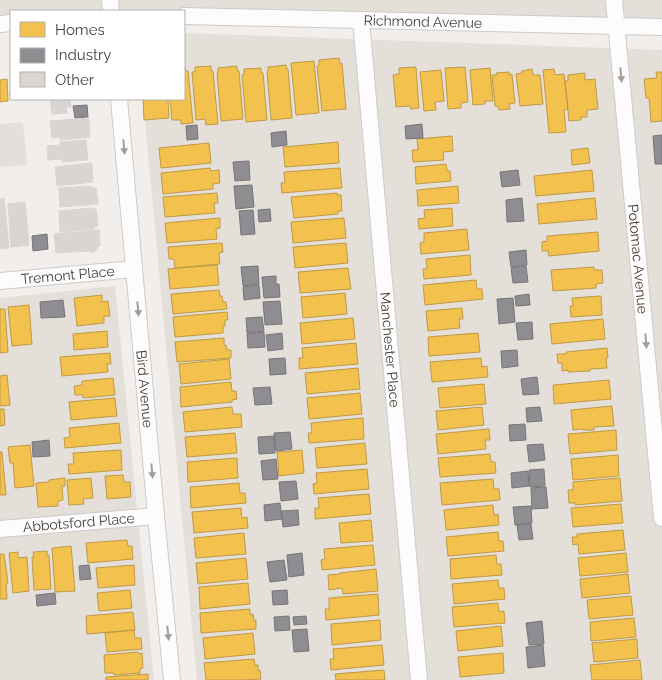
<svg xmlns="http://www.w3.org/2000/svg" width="662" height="680" viewBox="0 0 662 680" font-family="Raleway,sans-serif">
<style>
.residential{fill:#e5dfda}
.parking{fill:#e2dfdd}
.homes{fill:#f2c14e;stroke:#be9a47}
.industry{fill:#8d8d92;stroke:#787577}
.building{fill:#d9d5d3;stroke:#d9d5d2}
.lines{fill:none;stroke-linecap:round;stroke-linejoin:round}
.minor-casing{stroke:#cdcac8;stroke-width:18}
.minor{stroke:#fdfcfc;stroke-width:16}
.oneway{fill:#a29d9a}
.labels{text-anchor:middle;stroke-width:5;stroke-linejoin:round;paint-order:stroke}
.street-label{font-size:14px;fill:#463e38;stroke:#fff}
</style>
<rect width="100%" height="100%" fill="#f1eeec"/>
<path class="residential" d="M 0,0 L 662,0 L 662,27 L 184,11 L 11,11 L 11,23 L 0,24 Z
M 184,33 L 662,50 L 662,680 L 197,680 L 143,99 L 184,99 Z
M 115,286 L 154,680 L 0,680 L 0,298 Z"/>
<path class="parking" d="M 23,122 L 27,165 L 0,167 L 0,124 Z"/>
<path class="homes" d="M 339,58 L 340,64 L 342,63 L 346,109 L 322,111 L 317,66 L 319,65 L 319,60 Z
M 314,61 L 319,113 L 296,115 L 291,63 Z
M 286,65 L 287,69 L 288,69 L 292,118 L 271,120 L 267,72 L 268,71 L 268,67 Z
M 184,66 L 185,66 L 185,71 L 188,71 L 193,123 L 181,124 L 181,120 L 172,120 L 170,99 L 184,99 Z
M 211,66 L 211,71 L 213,71 L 218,124 L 206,125 L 205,119 L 196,120 L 192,72 L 195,72 L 195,67 Z
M 237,66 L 237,71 L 239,71 L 243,119 L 221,121 L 217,73 L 218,73 L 218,68 Z
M 416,67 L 419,108 L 411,109 L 410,106 L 396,107 L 393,75 L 399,74 L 399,68 Z
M 465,67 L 468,102 L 461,103 L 461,108 L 448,109 L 445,68 Z
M 261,68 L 261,73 L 263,73 L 267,120 L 246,122 L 242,75 L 244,75 L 244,69 Z
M 490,68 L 493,101 L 485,101 L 485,104 L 473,105 L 470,70 Z
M 532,69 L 533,75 L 540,75 L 543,104 L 520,106 L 516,74 L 522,73 L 522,71 Z
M 554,69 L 555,75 L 564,74 L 568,109 L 564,110 L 566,132 L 549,133 L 543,70 Z
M 441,70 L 444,101 L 435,102 L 436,110 L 424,111 L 420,72 Z
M 509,72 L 509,75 L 512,74 L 515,103 L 509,104 L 510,109 L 499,110 L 498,106 L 495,106 L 492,75 L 497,75 L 496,73 Z
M 656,72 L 662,72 L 662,121 L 651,122 L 649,98 L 646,98 L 644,79 L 657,78 Z
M 585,73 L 585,80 L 595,79 L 598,109 L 587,110 L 587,117 L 581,117 L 581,120 L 569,121 L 565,81 L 568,81 L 568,75 Z
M 7,79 L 8,101 L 0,102 L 0,80 Z
M 143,99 L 168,99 L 169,118 L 144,120 Z
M 452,136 L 453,151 L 443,152 L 444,160 L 413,162 L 412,150 L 418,150 L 417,139 Z
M 338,142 L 339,163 L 285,167 L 283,147 Z
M 209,143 L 211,163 L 161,168 L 159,148 Z
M 588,148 L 590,163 L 572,165 L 571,150 Z
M 446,164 L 447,171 L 450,171 L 451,181 L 416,184 L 415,167 Z
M 210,168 L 211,171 L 219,170 L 220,183 L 213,184 L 213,189 L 163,194 L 161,173 Z
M 340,168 L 342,188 L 282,193 L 281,183 L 285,183 L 284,172 Z
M 592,170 L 594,191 L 536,196 L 534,176 Z
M 458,186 L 459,203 L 418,206 L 417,190 Z
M 217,193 L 218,203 L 214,203 L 215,213 L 165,217 L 163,197 Z
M 337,193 L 337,195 L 341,195 L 342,211 L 338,211 L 338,214 L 294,218 L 291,197 Z
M 595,198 L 597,219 L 539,224 L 537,204 Z
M 452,208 L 453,226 L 419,229 L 418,219 L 425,218 L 424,210 Z
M 220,218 L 220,228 L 216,229 L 217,239 L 167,243 L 165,223 Z
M 344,218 L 346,238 L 293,243 L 291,222 Z
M 467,229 L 469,250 L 421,254 L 420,243 L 424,242 L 424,233 Z
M 598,232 L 599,251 L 549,256 L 548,251 L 542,251 L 542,242 L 547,241 L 547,236 Z
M 222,243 L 223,252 L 219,253 L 220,264 L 175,268 L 174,259 L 169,259 L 168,247 Z
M 346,243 L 348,263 L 295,268 L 293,247 Z
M 470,255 L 471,275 L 424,279 L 423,269 L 427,269 L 426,259 Z
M 217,265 L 219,285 L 170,289 L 168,269 Z
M 594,267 L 594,270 L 602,270 L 603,283 L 596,284 L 596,288 L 553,291 L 551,270 Z
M 348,268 L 351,289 L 300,293 L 298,272 Z
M 476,280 L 477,289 L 482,289 L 483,299 L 425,305 L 423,285 Z
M 219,290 L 220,296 L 222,296 L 223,302 L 226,302 L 227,309 L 173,314 L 171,294 Z
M 345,293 L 347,314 L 303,318 L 301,297 Z
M 102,295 L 102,302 L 108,301 L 110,316 L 104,316 L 104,323 L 77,326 L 74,298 Z
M 601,296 L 602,315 L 571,317 L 570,306 L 573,306 L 572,298 Z
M 29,305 L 32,344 L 12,346 L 8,307 Z
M 462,308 L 463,319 L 459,319 L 460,328 L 428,331 L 426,311 Z
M 0,309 L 5,309 L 8,352 L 0,353 Z
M 227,312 L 228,320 L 225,320 L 225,326 L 223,326 L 223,333 L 175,337 L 173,317 Z
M 353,318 L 355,339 L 302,344 L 300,323 Z
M 603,319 L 605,339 L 552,344 L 550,324 Z
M 107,331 L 108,347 L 74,350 L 73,334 Z
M 478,333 L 480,352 L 429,356 L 428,337 Z
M 224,338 L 224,345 L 226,345 L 227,350 L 231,350 L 231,358 L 177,362 L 175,342 Z
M 356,343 L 358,364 L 299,369 L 299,358 L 303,358 L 302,348 Z
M 607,348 L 608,358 L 606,358 L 607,368 L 590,369 L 590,371 L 568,372 L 568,370 L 562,371 L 562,363 L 558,363 L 557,354 L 566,354 L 566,352 Z
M 110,353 L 111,364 L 107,364 L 108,372 L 62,376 L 60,357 Z
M 481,358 L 482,367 L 487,366 L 488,377 L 432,382 L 430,362 Z
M 229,359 L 231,379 L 181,384 L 179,364 Z
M 358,368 L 360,389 L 307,394 L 305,373 Z
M 7,375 L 10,405 L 0,406 L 0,376 Z
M 113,378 L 115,395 L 83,398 L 83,395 L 75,395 L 74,386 L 82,385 L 82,381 Z
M 609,380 L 611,399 L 554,404 L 553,385 Z
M 231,382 L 232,391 L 236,391 L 237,399 L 232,400 L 232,402 L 181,407 L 180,387 Z
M 484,384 L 486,404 L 440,408 L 438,388 Z
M 360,393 L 362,414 L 309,419 L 307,398 Z
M 115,398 L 117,416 L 71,420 L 69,402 Z
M 612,406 L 614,426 L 594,427 L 594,430 L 583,430 L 583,429 L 573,430 L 571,410 Z
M 232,407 L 233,414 L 241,414 L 242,427 L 185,432 L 183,412 Z
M 482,407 L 484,425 L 438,430 L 436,411 Z
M 0,409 L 4,409 L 5,425 L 0,426 Z
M 363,418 L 364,439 L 309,443 L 308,433 L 312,433 L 311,423 Z
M 119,423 L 121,443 L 65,448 L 64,438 L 70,437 L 69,428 Z
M 489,429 L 490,440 L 485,440 L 486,449 L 438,454 L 436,434 Z
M 616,430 L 617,450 L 570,454 L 568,434 Z
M 235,433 L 237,453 L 187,457 L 185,437 Z
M 365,443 L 367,464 L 317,468 L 315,448 Z
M 30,445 L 34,486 L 15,488 L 13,463 L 10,463 L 8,447 Z
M 121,450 L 122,470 L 69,474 L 68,464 L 74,464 L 73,453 Z
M 302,450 L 304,473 L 279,476 L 277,452 Z
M 0,452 L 2,452 L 6,495 L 0,495 Z
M 490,454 L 491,462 L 495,462 L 496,473 L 440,477 L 438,458 Z
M 618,455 L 619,476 L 573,480 L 571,459 Z
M 237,458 L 238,478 L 188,482 L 187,462 Z
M 367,469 L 369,489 L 314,494 L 313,484 L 317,483 L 316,473 Z
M 123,475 L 124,482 L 130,482 L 131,497 L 107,499 L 105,476 Z
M 65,478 L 65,486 L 62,486 L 63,500 L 58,501 L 58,506 L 38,507 L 36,483 L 49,482 L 49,480 Z
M 91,478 L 93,498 L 83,499 L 84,504 L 69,505 L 67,480 Z
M 620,478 L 622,501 L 575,505 L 575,503 L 569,503 L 568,490 L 573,490 L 573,482 Z
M 493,479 L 494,489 L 499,489 L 500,500 L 442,505 L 440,483 Z
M 239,483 L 240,493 L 245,493 L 246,503 L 191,508 L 190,487 Z
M 369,494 L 371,514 L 315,519 L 315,508 L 319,508 L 318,498 Z
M 621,504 L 623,523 L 573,527 L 571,508 Z
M 493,505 L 494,515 L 498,514 L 499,525 L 446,530 L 444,510 Z
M 241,508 L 242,518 L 247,517 L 248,528 L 194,533 L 192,512 Z
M 371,520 L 373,541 L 341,543 L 339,523 Z
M 623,530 L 625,550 L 579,554 L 578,544 L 573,545 L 572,537 L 577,537 L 577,534 Z
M 498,532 L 499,541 L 503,541 L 504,551 L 448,556 L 446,537 Z
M 244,533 L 246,554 L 196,558 L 194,538 Z
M 127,540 L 128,546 L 132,546 L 133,559 L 88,563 L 86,543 Z
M 373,545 L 375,565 L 322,570 L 321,560 L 325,559 L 324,549 Z
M 71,546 L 75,591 L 55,592 L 52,548 Z
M 47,551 L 47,556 L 49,555 L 51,589 L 34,590 L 32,557 L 34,557 L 33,552 Z
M 18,552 L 18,558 L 27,557 L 29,591 L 13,593 L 9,553 Z
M 626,553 L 628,572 L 580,576 L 578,558 Z
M 0,554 L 4,554 L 8,583 L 6,584 L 7,599 L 0,599 Z
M 496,555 L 497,564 L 501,564 L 502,575 L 451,579 L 450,559 Z
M 246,558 L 248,579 L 198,584 L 196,563 Z
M 134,565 L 135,585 L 98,588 L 96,568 Z
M 376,569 L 378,591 L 343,594 L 342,588 L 329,590 L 328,575 L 340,574 L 340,573 Z
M 628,574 L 630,593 L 582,598 L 580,579 Z
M 498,580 L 499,588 L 504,588 L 505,599 L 454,604 L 452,584 Z
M 248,583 L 250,604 L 200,609 L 199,587 Z
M 130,590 L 132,608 L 99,611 L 97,593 Z
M 378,594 L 379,615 L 326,620 L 325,609 L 329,609 L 329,598 Z
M 631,596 L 633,615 L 589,619 L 587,600 Z
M 498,603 L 499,612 L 504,611 L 505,623 L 454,627 L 452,607 Z
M 250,609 L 250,615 L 253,614 L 254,621 L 256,620 L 256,629 L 201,633 L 200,613 Z
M 133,612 L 135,630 L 87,634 L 86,616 Z
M 634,618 L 636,637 L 591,641 L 590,622 Z
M 380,620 L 381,640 L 332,645 L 331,624 Z
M 501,626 L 503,646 L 458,651 L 456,631 Z
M 134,630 L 135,638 L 141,638 L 142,649 L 107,652 L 105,633 Z
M 253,633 L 255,654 L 205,659 L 203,638 Z
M 637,639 L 638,658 L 594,662 L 592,643 Z
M 382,645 L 384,665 L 331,670 L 330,659 L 334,659 L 333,649 Z
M 138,652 L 139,654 L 142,653 L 143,668 L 140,669 L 140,673 L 114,675 L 114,673 L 105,673 L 104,655 Z
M 503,653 L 504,673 L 460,677 L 458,657 Z
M 254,659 L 255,665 L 258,665 L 258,671 L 260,670 L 261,679 L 244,680 L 206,680 L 204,663 Z
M 640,660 L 642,680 L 592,680 L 590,665 Z
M 384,670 L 385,680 L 336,680 L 335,674 Z
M 148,674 L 148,680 L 106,680 L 106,677 Z"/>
<path class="industry" d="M 87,105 L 88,117 L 75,118 L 73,106 Z
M 422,124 L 423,138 L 406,139 L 405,126 Z
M 197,125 L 198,139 L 187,140 L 186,126 Z
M 286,131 L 287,145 L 272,147 L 271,133 Z
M 662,135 L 662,164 L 655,164 L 653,136 Z
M 249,161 L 250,180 L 235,181 L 233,162 Z
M 518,170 L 520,185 L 502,187 L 500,172 Z
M 252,185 L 254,207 L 236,209 L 234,186 Z
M 522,198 L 524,221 L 507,222 L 506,200 Z
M 270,209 L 271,221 L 259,222 L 258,210 Z
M 253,210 L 255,234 L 241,235 L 239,211 Z
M 47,234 L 48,249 L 33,251 L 32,236 Z
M 526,250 L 527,265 L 511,267 L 509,252 Z
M 258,266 L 259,284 L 243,286 L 241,267 Z
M 526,266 L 528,282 L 513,283 L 511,268 Z
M 276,276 L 276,284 L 279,284 L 280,297 L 264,298 L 262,277 Z
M 259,285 L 260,298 L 244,300 L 243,287 Z
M 529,294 L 530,305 L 516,306 L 515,296 Z
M 513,298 L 515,322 L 499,324 L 497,299 Z
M 63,300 L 65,317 L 41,318 L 40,302 Z
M 280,301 L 282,324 L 265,325 L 263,302 Z
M 262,317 L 264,331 L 247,333 L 246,318 Z
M 532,322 L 533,339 L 518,340 L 516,323 Z
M 264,332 L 265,347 L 248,348 L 247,334 Z
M 282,333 L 283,349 L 268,351 L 266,335 Z
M 517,350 L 518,366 L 502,368 L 501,351 Z
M 285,358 L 286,374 L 270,375 L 269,359 Z
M 537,377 L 539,394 L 523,395 L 521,379 Z
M 270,387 L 272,404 L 255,405 L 253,388 Z
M 540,407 L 542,421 L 527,422 L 526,408 Z
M 525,424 L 526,440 L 510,441 L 509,425 Z
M 290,432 L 292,449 L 276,451 L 274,433 Z
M 274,436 L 275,453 L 259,454 L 258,437 Z
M 49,440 L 50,456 L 33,457 L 32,442 Z
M 543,444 L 545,460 L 529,462 L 527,445 Z
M 276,459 L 278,479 L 263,480 L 261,461 Z
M 544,469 L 545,486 L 530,487 L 529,470 Z
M 528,471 L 529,486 L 512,488 L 511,473 Z
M 296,481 L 298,499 L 281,501 L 279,482 Z
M 546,487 L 548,508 L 532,509 L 531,488 Z
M 280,503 L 282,519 L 265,521 L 264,505 Z
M 531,506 L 532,523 L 515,525 L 513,507 Z
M 298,510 L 299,525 L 283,527 L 281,511 Z
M 531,524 L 533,539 L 519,540 L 517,525 Z
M 302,553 L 304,575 L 289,577 L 287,555 Z
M 284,560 L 287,580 L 270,582 L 267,562 Z
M 89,565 L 91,579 L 80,580 L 79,566 Z
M 287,590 L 288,604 L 273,605 L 272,591 Z
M 55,593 L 56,604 L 37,606 L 36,595 Z
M 289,616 L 290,630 L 275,631 L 274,617 Z
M 306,616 L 307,624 L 294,625 L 293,617 Z
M 542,621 L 544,644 L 529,645 L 526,623 Z
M 307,629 L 309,651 L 294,652 L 292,630 Z
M 543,645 L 545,666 L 528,668 L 526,647 Z"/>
<path class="building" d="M 50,99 L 70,99 L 71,107 L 66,107 L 67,113 L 52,114 Z
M 89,118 L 90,137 L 60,140 L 60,137 L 52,138 L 50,121 Z
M 86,140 L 88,160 L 62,162 L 62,159 L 48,160 L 47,146 L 60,145 L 60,142 Z
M 92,163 L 93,182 L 57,186 L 55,167 Z
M 91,186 L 91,188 L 96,188 L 98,204 L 60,207 L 59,188 Z
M 4,198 L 9,248 L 0,249 L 0,199 Z
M 25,202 L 29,245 L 11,247 L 8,204 Z
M 91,208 L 92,209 L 96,209 L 98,226 L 94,227 L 94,229 L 60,232 L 59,211 Z
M 99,230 L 100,246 L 97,247 L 97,249 L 94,252 L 90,252 L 88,251 L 56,253 L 54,234 Z"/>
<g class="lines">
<g class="minor-casing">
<g id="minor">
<path d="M 110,0 L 111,11"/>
<path id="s1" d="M 614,0 L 662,518"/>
<path id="s2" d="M 184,16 L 662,27"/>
<path id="s3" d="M 361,20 L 419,680"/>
<path d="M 0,24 L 11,23"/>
<path id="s4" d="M 119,99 L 156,516 L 172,680"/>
<path id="s5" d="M 0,281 L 134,269"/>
<path id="s6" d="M 0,529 L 156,516"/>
</g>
</g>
<use href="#minor" class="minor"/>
</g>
<defs><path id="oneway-solid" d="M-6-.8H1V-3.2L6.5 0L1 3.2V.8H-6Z" transform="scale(1.25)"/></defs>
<g class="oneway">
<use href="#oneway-solid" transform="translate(621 75) rotate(85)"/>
<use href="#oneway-solid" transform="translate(124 147) rotate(85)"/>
<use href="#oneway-solid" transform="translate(138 309) rotate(85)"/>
<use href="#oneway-solid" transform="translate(646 341) rotate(85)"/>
<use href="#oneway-solid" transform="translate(152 471) rotate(85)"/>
<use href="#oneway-solid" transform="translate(168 633) rotate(84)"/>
</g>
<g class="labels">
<g class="street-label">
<text dy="5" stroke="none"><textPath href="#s2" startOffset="239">Richmond Avenue</textPath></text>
<text dy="5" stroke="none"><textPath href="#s1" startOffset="260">Potomac Avenue</textPath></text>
<text dy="5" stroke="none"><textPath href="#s5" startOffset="68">Tremont Place</textPath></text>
<text dy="5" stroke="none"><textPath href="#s3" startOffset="331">Manchester Place</textPath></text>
<text dy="5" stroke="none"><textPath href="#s4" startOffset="291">Bird Avenue</textPath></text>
<text dy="5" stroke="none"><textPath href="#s6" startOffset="79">Abbotsford Place</textPath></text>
</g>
</g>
<rect x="10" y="10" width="175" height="90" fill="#ffffff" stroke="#b5b2af"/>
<rect x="20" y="22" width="25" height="15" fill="#f2c14e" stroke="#b5b2af"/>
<text x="55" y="35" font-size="15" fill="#463e38">Homes</text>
<rect x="20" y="48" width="25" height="15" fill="#8d8d92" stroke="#b5b2af"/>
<text x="55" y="60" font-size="15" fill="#463e38">Industry</text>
<rect x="20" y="72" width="25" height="15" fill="#d9d5d3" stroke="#b5b2af"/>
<text x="55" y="85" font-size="15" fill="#463e38">Other</text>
</svg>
